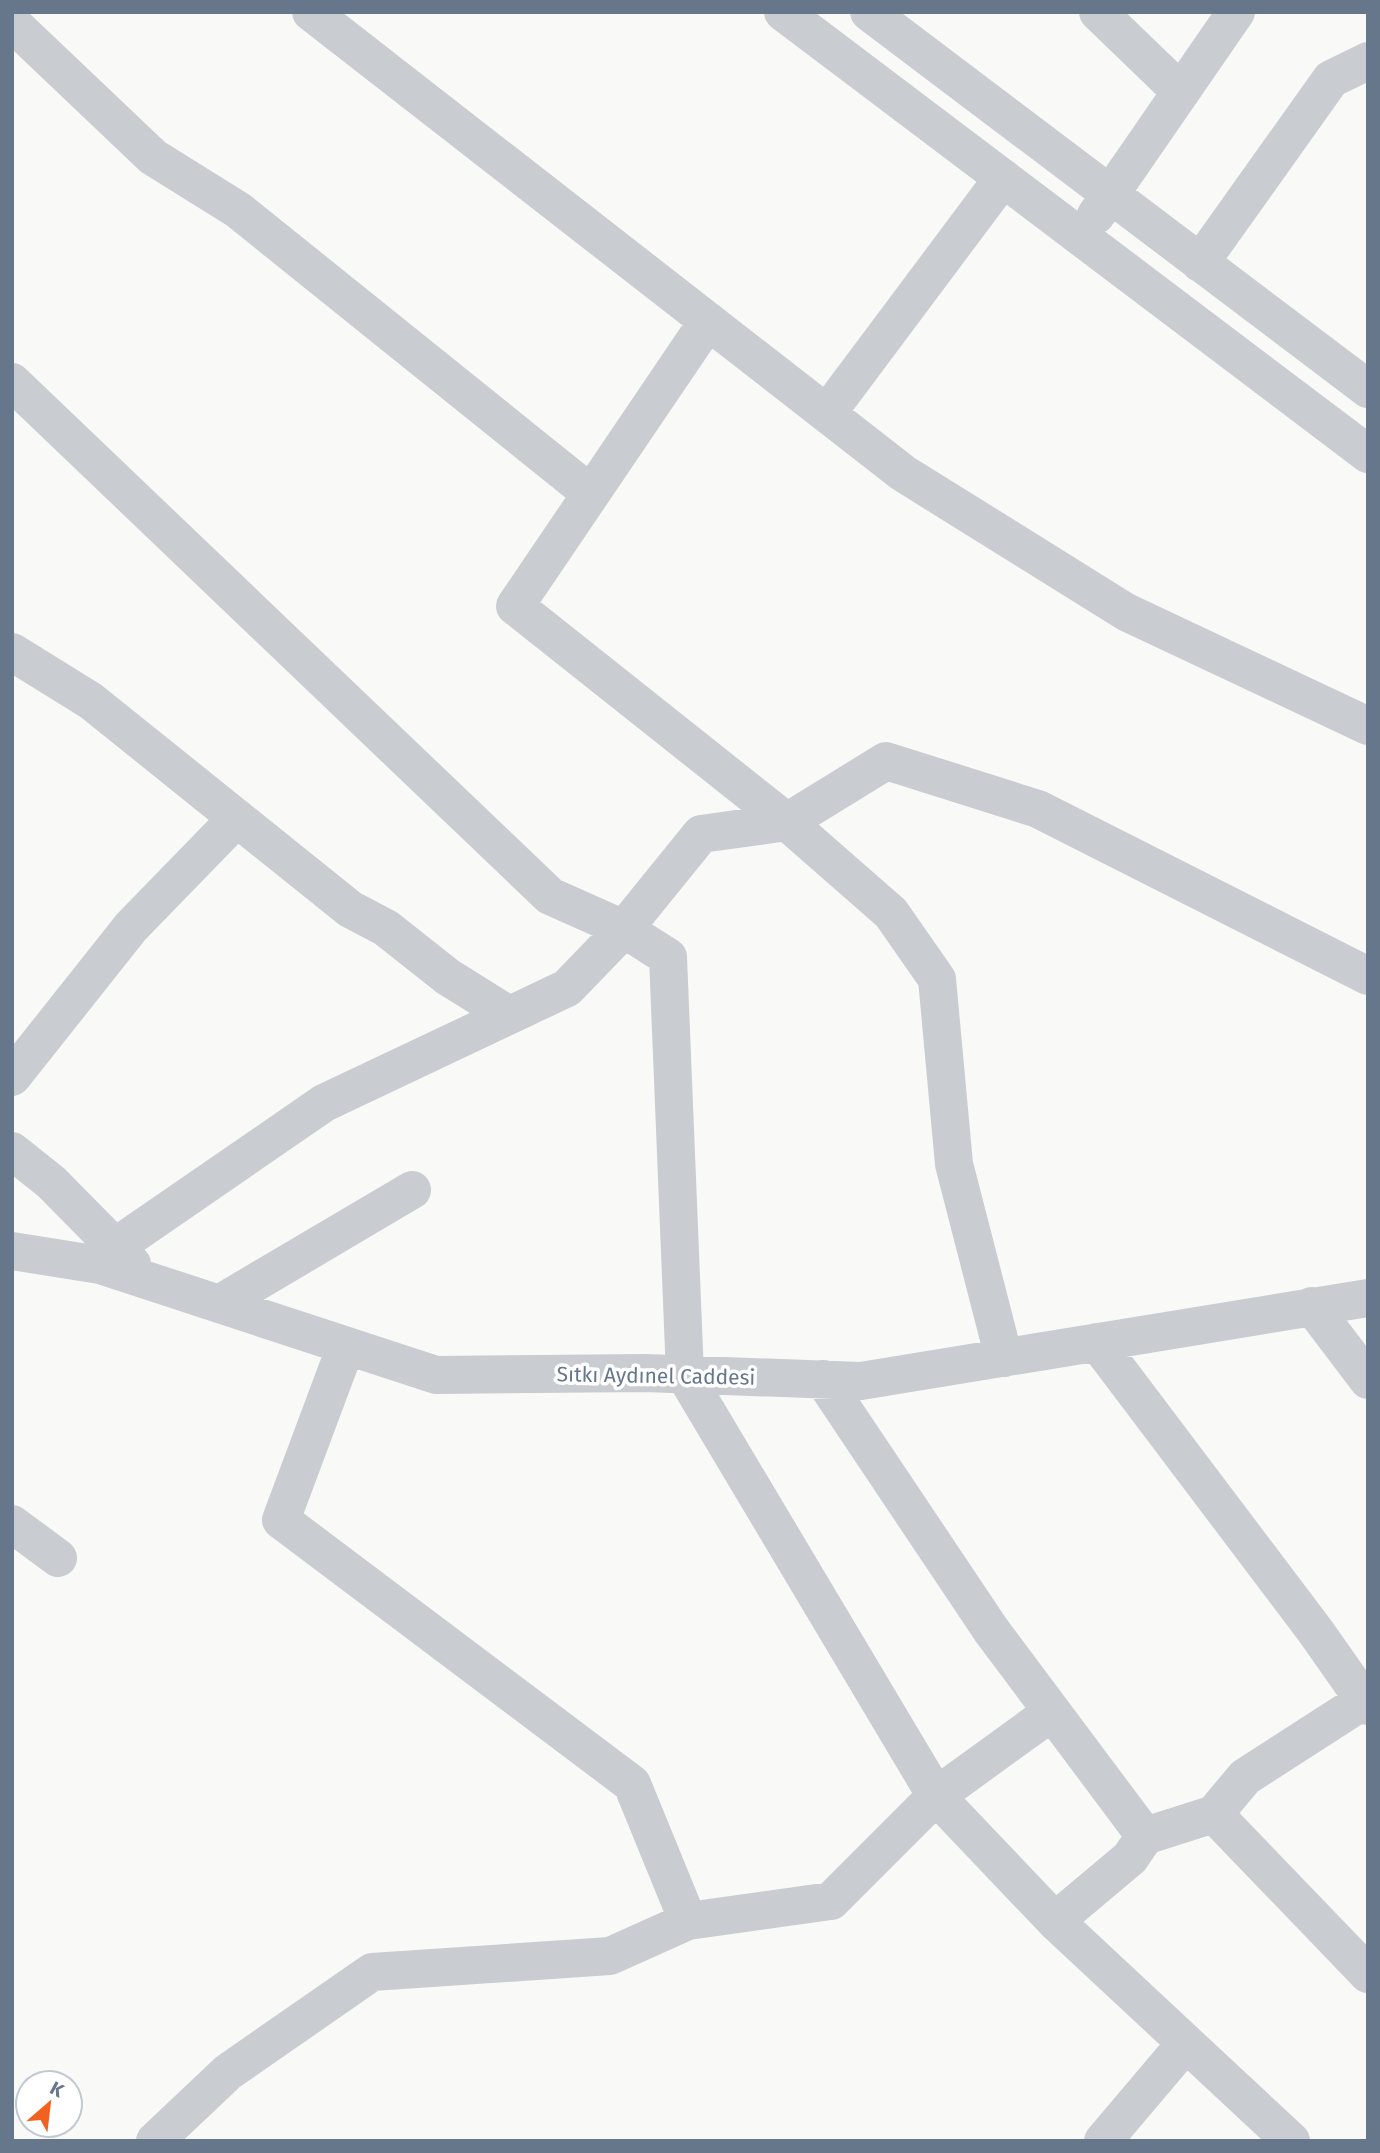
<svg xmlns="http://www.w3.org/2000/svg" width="1380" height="2153" viewBox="0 0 1380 2153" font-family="'Fira Sans',sans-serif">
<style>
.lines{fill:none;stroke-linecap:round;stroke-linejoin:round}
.minor{stroke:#c9cdd1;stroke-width:38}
.labels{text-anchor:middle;stroke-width:7;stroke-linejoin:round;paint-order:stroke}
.street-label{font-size:21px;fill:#66778b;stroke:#fff}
</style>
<rect width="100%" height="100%" fill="#f9faf7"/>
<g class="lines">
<path class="minor" d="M 311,12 L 903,473 L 1126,612 L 1368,726
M 783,12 L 1368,454
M 869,12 L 1368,389
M 1098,12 L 1181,92
M 12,23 L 153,157 L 238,210 L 590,493
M 1096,215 L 1236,12
M 1200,263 L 1331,79 L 1368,61
M 708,321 L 515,606 L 787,822 L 891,913 L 937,979 L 954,1164 L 1004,1358
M 12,382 L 550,896 L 624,929 L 668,957 L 685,1375 L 936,1796 L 1055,1921 L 1291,2141
M 828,412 L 1003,178
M 12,652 L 91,701 L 350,909 L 386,928 L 448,977 L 509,1015
M 12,1077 L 131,927 L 237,818
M 12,1151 L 51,1182 L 132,1264
M 115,1247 L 324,1103 L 567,988 L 624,929 L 701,834 L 787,822 L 886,761 L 1038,809 L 1368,976
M 12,1251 L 100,1265 L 436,1375 L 645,1373 L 861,1381 L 1368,1298
M 219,1304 L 412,1190
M 1312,1306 L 1368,1380
M 1097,1342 L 1316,1632 L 1368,1706
M 346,1346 L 281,1520 L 632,1784 L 688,1921
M 823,1379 L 991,1630 L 1145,1836
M 12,1524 L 58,1558
M 1214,1814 L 1368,1974
M 1055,1921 L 1130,1858 L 1145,1836 L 1214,1814 L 1245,1777 L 1363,1701
M 155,2141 L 228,2072 L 372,1972 L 610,1956 L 688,1921 L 831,1901 L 936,1796 L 1052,1712
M 1103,2141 L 1186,2043"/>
</g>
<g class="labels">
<g class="street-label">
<text transform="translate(656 1376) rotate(1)" y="7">Sıtkı Aydınel Caddesi</text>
</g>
</g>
<rect width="1380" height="2153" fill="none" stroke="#66778b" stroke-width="28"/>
<g transform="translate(49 2104) rotate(28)"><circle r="33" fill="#ffffff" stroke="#c2c9d1" stroke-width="2"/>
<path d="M0-5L12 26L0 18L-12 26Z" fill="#f2621e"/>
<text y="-10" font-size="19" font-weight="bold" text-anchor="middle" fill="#66778b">K</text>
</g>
</svg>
